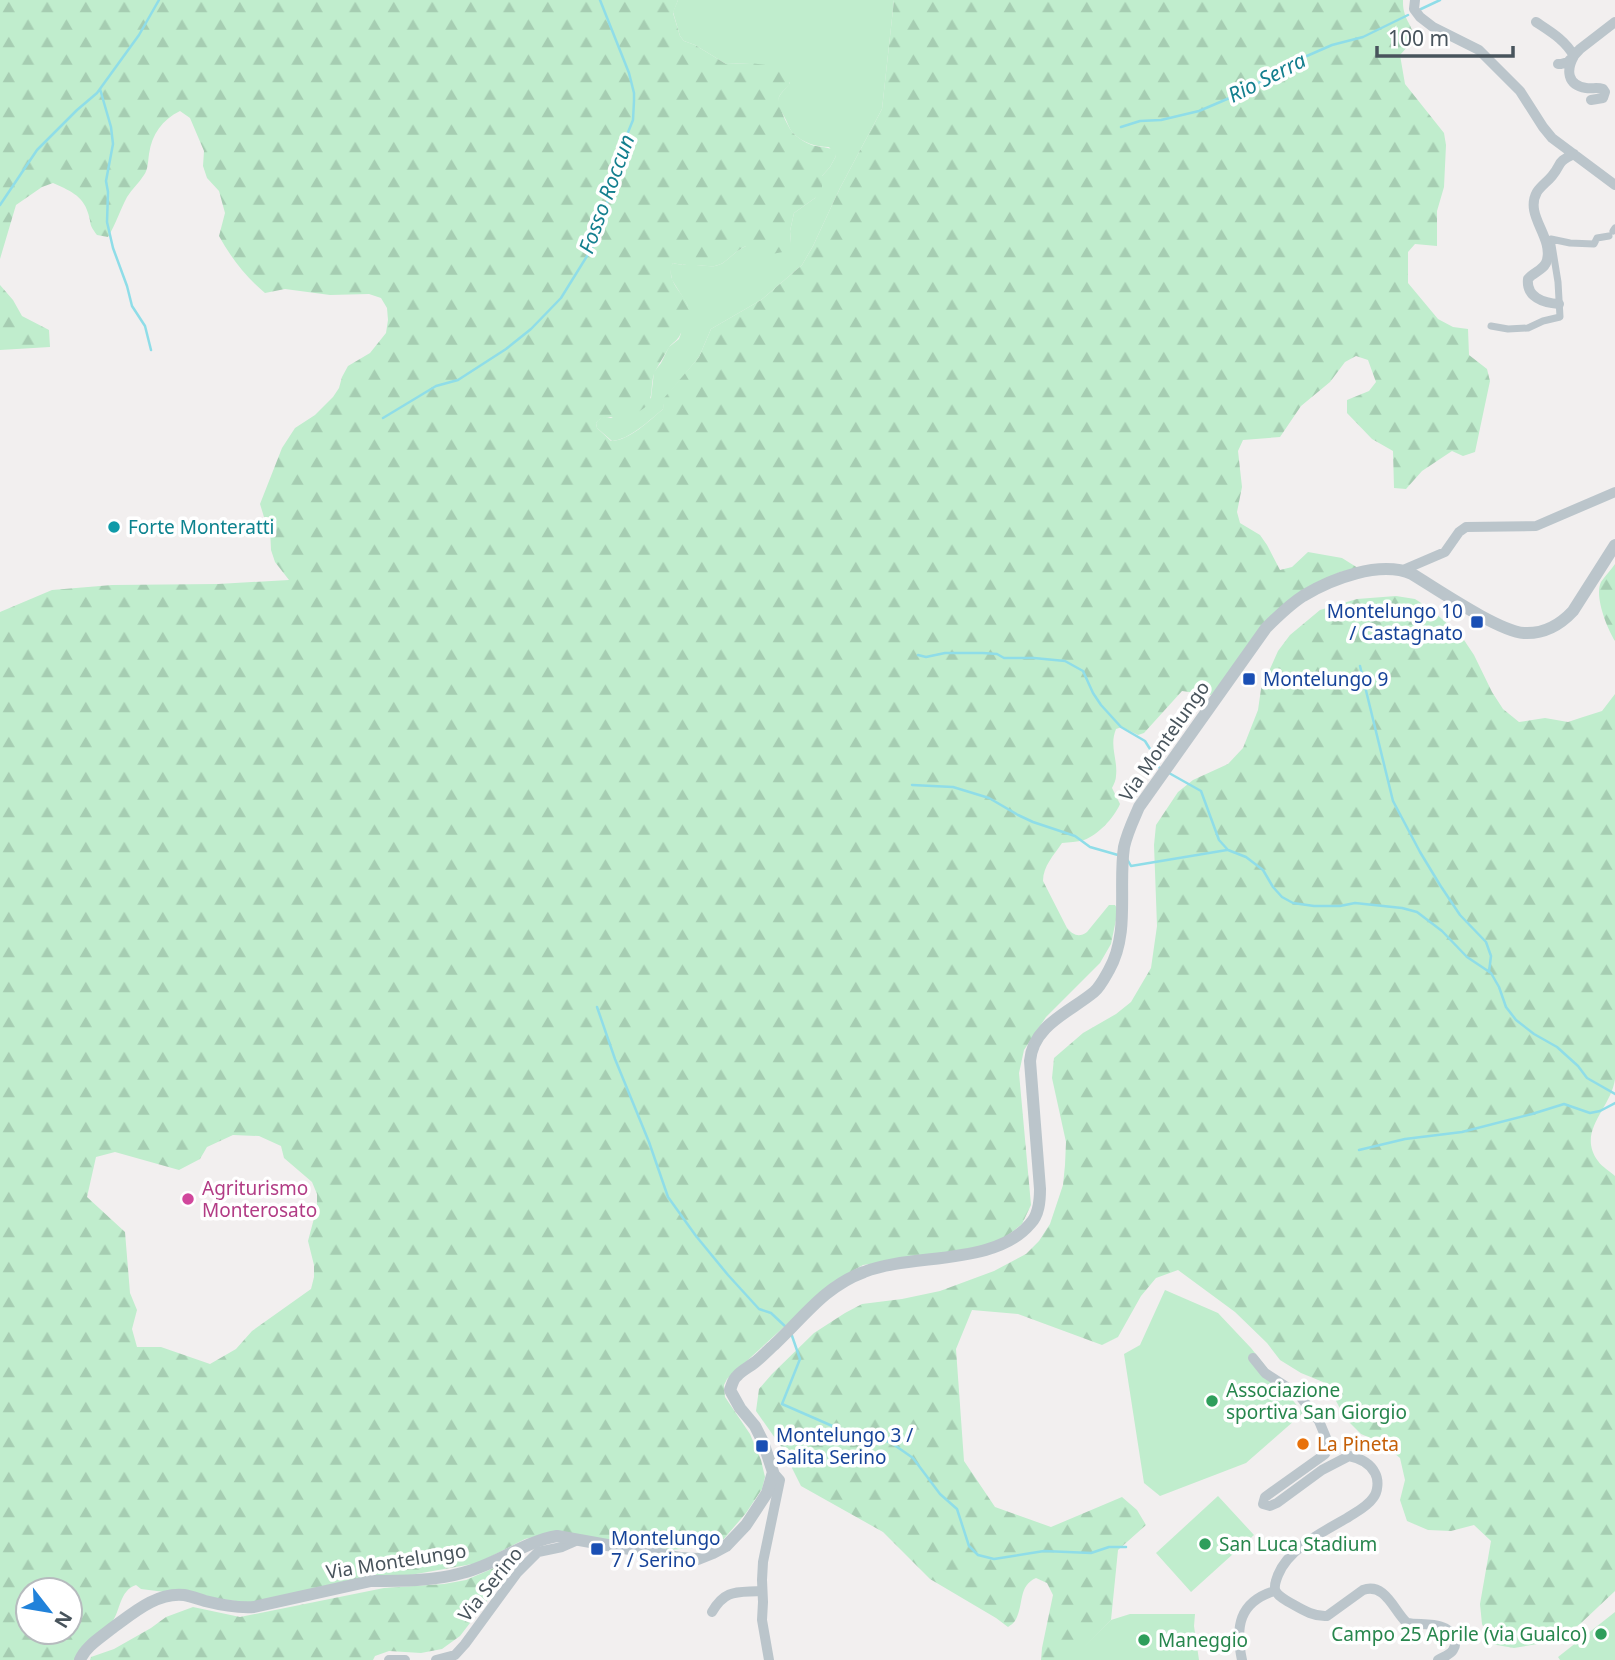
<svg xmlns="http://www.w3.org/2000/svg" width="1615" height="1660" viewBox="0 0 1615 1660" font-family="'Noto Sans',sans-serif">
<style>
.green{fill:#c0edcd}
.forest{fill:url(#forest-firs);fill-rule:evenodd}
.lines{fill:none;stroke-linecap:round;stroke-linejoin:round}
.stream{stroke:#8fdde8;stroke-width:2.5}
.pedestrian{stroke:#bbc5cb;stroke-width:7}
.minor{stroke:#bbc5cb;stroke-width:10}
.tertiary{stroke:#bbc5cb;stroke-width:12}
.culture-dot{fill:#0f9aa8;stroke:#fff;stroke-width:2.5}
.transit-dot{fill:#1a4fb4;stroke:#fff;stroke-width:2.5}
.hotel-dot{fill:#d1479c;stroke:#fff;stroke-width:2.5}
.leisure-dot{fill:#2e9e5b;stroke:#fff;stroke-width:2.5}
.food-dot{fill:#e8710a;stroke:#fff;stroke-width:2.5}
.labels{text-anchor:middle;stroke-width:7;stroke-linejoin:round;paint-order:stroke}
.culture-label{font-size:19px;fill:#0d838f;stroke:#fff;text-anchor:start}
.transit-label{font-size:19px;fill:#164399;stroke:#fff;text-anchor:start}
.street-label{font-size:19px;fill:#48545c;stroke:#fff}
.hotel-label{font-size:19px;fill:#b23c85;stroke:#fff;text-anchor:start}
.leisure-label{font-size:19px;fill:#27864d;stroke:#fff;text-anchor:start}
.food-label{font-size:19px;fill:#c56008;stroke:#fff;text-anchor:start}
.water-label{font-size:21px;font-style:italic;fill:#137f8e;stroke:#fff}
</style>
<defs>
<pattern id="forest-firs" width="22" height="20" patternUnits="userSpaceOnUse" patternTransform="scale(1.75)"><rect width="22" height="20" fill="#c0edcd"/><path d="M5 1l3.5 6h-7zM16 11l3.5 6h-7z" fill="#a6cdb2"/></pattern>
</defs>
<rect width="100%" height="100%" fill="#f2efef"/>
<path class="green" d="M 678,0 L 894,0 L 882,109 L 840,188 L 813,246 L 802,265 L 761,300 L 711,329 L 699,357 L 665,398 L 663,409 C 650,420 629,440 612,441 L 597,428 L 596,423 C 600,417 604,416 611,418 L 651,398 L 654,372 L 661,363 L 669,347 L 679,339 L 689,311 L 687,304 L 672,280 L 670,268 L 673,263 C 681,265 687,265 696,265 C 707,265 712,269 723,263 C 731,257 737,250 746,246 L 791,243 L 790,231 L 794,213 L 815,198 L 822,176 L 830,167 L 836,156 L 829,147 C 816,147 803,143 793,133 C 789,129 788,123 785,118 C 781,111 776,105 779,97 C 781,92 787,88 790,83 L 750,63 L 726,64 L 695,45 L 684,41 L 680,36 L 673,12 Z
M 1165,1290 L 1218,1313 L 1251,1348 L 1303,1413 L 1246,1463 L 1160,1496 L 1144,1483 L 1124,1354 L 1140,1345 Z
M 1218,1496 L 1254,1535 L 1191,1592 L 1156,1553 Z
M 1615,1612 L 1615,1660 L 1560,1660 L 1558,1657 Z
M 1130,1614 L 1195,1614 L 1194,1626 L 1199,1660 L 1078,1660 L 1077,1654 L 1111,1620 Z"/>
<path class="forest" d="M 0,0 L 678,0 L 673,13 L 680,36 L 684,41 L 695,45 L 726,64 L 750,63 L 774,66 L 784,74 L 790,84 C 787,88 781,92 779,97 C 777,105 788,127 793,133 C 797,137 803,141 807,143 C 816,148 826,146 834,150 L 836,156 L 830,167 L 822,176 L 822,188 L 815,198 L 794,213 L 790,231 L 791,243 L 783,252 L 761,256 L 746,246 C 737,250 731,257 723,263 C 712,269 706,265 696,265 C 687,265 681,265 673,263 C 664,281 685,293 689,309 C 690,317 689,324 687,332 L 681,333 C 678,340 675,341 670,346 C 668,349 655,371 654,374 C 650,386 654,397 646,406 C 643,410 636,413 632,415 C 620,421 604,412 596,423 L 597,428 L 611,441 C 629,441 650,420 663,409 L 664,398 L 699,357 L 711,329 L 761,300 L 802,265 L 813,246 L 840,188 L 882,109 L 894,0 L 1403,0 C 1402,30 1427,26 1400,55 L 1405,84 L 1444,133 L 1446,145 L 1444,187 L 1437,211 L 1437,246 L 1415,244 L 1408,252 L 1408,283 L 1438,319 L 1453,327 L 1468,329 L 1469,355 L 1487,369 L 1490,381 L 1475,452 L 1463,456 L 1452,451 L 1422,471 L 1406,489 L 1394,488 L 1393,451 L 1372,439 L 1347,413 L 1347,400 L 1369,391 L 1376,382 L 1368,360 L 1356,356 L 1345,362 L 1330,382 L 1301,406 L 1280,437 L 1243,440 L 1238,451 L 1242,487 L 1237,512 L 1240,523 L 1260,535 L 1267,545 L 1280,570 L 1292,567 L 1308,552 L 1342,558 L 1358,568 L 1340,572 L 1306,588 L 1211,695 L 1182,691 L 1144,733 L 1138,735 L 1122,727 L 1116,729 C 1109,746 1118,759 1116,776 C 1116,780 1114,784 1112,788 L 1120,804 C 1114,818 1098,835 1084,840 C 1077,842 1069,842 1062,843 C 1054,855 1043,866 1043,881 L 1067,928 C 1073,935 1079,938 1087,932 L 1109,905 L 1115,905 L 1118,910 L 1111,944 L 1100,963 L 1046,1017 L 1024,1050 L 1019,1073 L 1031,1205 L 1022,1224 L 999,1242 L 970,1250 L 863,1265 L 833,1282 L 727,1379 L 724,1385 L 725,1397 L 750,1434 L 761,1460 L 765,1477 L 762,1489 L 746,1513 L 722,1541 L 705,1547 L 669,1550 L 551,1533 L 525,1539 L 478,1563 L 252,1603 L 141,1589 L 136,1585 C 119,1591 121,1610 112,1622 C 102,1636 87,1648 75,1660 L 0,1660 L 0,612 L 52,590 L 112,585 L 218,584 L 289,580 L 275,562 L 271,550 L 270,527 L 264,517 L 260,504 L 282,448 L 295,428 L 315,415 L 333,397 L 339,388 L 342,377 L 348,366 L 370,353 L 386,333 L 388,320 L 387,308 L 381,298 L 369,294 L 330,295 L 285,289 L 265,293 C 246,277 231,258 219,236 L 225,213 L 219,191 L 207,178 L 203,166 L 204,151 L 190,118 L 180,111 C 162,120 152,134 149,154 C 148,161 148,170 144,175 C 139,183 132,189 127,197 C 120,210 116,224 108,237 L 97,235 C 88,223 92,225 88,213 C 83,195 68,190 53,183 L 42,187 L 16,205 L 0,259 ZM 233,1135 L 259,1136 L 281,1146 L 284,1158 L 312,1182 L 317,1194 L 317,1207 L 308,1241 L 314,1265 L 314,1277 L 311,1289 L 252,1331 L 236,1349 L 210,1364 L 161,1347 L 137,1347 L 132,1329 L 137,1310 L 130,1293 L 125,1232 L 87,1197 L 96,1157 L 115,1152 L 179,1170 L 200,1159 L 207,1147 ZM 28,1590 L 70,1590 L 70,1632 L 28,1632 Z
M 0,285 L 13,300 L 22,316 L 49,330 L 50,347 L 0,350 Z
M 1615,564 L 1615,641 C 1607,628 1594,596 1601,582 C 1605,576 1611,570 1615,564 Z
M 1396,596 L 1415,599 L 1432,610 L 1462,637 L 1474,655 L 1492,692 L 1503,709 L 1519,722 L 1545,718 L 1568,722 L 1580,718 L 1602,711 L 1615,694 L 1615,1079 C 1611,1109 1576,1131 1598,1161 C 1602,1167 1610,1171 1615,1176 L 1615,1591 L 1580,1624 L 1561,1637 L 1537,1644 L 1514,1648 L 1491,1644 L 1482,1624 L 1480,1604 L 1491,1541 L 1474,1525 L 1451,1531 L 1428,1530 L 1407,1521 L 1400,1500 L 1405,1480 L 1400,1458 L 1382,1443 L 1361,1434 L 1345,1418 L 1335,1399 L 1323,1382 L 1301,1373 L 1280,1360 L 1267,1343 L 1235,1312 L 1178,1270 L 1156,1278 L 1141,1296 L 1118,1337 L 1102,1345 L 1018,1314 L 972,1310 L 956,1349 L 964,1461 L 995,1507 L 1051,1527 L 1122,1497 L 1137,1510 L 1146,1525 L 1118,1550 L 1111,1620 L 1078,1654 L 1078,1660 L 1041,1660 L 1042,1648 L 1053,1595 L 1047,1583 L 1036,1578 C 1018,1586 1024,1604 1016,1619 C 1015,1622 1011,1625 1008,1627 L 996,1618 L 930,1579 L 883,1532 L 801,1486 L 782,1448 L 756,1411 L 759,1389 L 772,1374 L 814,1333 L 845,1313 L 862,1304 L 902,1299 L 940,1291 L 994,1271 L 1026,1254 L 1039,1241 L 1050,1224 L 1063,1185 L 1065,1165 L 1066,1142 L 1052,1078 L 1054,1058 L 1083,1033 L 1116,1014 L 1131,1002 L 1151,968 L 1157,926 L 1154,845 L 1156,825 L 1178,792 L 1193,780 L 1228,764 L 1243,748 L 1258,710 L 1261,689 L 1278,651 L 1290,635 L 1320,610 L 1357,599 Z
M 510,1561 L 510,1571 L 460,1636 L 442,1649 L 421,1653 L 389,1651 L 375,1656 L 373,1660 L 90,1660 L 91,1657 L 114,1649 L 151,1628 L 166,1617 L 193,1607 L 240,1617 L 384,1588 L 444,1584 L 466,1580 Z"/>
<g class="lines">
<path class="stream" d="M 1421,9 L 1440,0
M 100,89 L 111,127 L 113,144 L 106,181 L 108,192 L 107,222 L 113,248 L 127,286 L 132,306 L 145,326 L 151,350
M 1121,127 L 1140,121 L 1161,120 L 1199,111 L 1246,91 L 1284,66 L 1332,45 L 1363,37 L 1408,15
M 0,205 L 37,150 L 77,110 L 97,93 L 139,35 L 159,0
M 383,418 L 436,386 L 458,380 L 506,349 L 531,329 L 561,298 L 592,248 L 611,191 L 618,157 L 633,120 L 634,101 L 634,93 L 629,73 L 600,0
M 918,655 L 926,657 L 945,653 L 983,653 L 997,654 L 1004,658 L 1034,658 L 1065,661 L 1083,671 L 1093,693 L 1101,705 L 1121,727 L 1145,741 L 1150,749 L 1155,765 L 1160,768
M 1360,666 L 1393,801 L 1420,852 L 1440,885 L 1460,915 L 1486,942 L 1491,956 L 1489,972
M 1169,773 L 1201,791 L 1219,840 L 1228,850 L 1246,857 L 1263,870 L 1273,887 L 1282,897 L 1293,903 L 1314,906 L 1340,906 L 1355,903 L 1402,908 L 1417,912 L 1442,931 L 1467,957 L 1491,973 L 1499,987 L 1506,1007 L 1516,1020 L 1534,1034 L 1557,1047 L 1578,1066 L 1587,1078 L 1615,1094
M 912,785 L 953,787 L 989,798 L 1018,815 L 1033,822 L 1075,836 L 1090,847 L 1118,855
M 1127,859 L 1131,866 L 1227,850
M 597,1007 L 615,1059 L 649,1142 L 668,1197 L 696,1236 L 728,1275 L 759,1309 L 771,1313 L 787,1328
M 1359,1150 L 1405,1139 L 1462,1132 L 1532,1114 L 1564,1104 L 1590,1113 L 1600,1111 L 1615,1103
M 791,1333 L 800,1359 L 782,1404 L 837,1428 L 890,1442 L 913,1458 L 940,1494 L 957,1509 L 969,1546 L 978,1555 L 994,1559 L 1044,1551 L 1091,1553 L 1109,1547 L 1126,1547"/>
<path class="pedestrian" d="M 1613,231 L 1615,228
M 1491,326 L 1508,329 L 1528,328 L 1543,321 L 1560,317 L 1558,282 L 1551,239 L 1570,243 L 1594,244 L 1597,238 L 1609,236"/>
<path class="minor" d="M 1415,0 L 1414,9 L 1420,17 L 1433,27 L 1479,50 L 1520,91 L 1543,127 L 1552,138 L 1615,185
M 1536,22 C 1551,32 1565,40 1574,56
M 1574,56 C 1566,70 1567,85 1586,88 C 1592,89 1597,87 1603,89 L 1605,92 L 1603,98 L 1591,100
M 1558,64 L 1561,64 L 1568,62 L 1580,49 L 1615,22
M 1559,304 C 1543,303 1526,297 1528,279 C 1533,272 1545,270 1547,260 C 1553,236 1524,215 1537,192 C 1541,186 1547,182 1552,176 C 1563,163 1555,163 1574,154
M 1403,570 L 1445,552 L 1459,532 L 1466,527 L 1536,526 L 1615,492
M 1253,1358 L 1265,1373 L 1299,1395 L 1319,1421 L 1329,1445 L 1325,1454 L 1321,1457 L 1265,1497 L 1263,1504 L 1270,1506 L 1277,1503 L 1322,1470 L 1349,1456 C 1359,1458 1370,1463 1375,1473 C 1379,1480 1378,1492 1373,1498 C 1367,1507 1356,1512 1347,1518 C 1323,1532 1289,1548 1278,1575 C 1272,1590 1274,1593 1287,1601 C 1300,1608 1312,1617 1327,1616 L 1363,1590 C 1385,1582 1394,1611 1407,1623 C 1418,1625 1431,1623 1442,1627 C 1451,1630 1459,1641 1453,1650 C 1450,1655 1443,1657 1438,1660
M 712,1612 C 726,1588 738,1593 762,1591
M 389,1660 L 405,1660
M 436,1660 L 455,1655 L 465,1644 L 517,1573 L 538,1552 L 562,1547 L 578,1540
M 769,1660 L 762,1620 L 763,1602 L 762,1580 L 763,1562 L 780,1480 L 773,1472
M 1242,1660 C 1235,1627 1239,1602 1274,1591"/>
<path class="tertiary" d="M 80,1660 C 85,1647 100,1638 111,1629 C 132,1614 156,1592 184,1595 C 191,1596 198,1599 205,1601 C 221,1605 238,1608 254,1607 L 371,1581 C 399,1581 435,1581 462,1573 C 496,1565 523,1542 557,1536 L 680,1558 L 698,1559 L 713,1553 L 726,1546 L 746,1525 L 767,1493 L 773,1472 L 763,1442 L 755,1426 L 740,1408 L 730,1390 C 732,1385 733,1379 737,1376 C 741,1371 749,1367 754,1363 C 761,1358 767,1351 774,1345 C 803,1318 825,1286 864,1272 C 912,1253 995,1266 1030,1224 C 1039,1215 1040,1201 1040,1189 L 1030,1061 C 1033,1025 1070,1012 1094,992 C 1100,987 1105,977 1109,970 C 1130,933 1118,887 1124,847 C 1127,833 1133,821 1139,807 L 1266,628 C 1277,617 1289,605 1303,596 C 1331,579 1380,560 1412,574 C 1437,589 1498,631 1524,633 C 1543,634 1560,625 1573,611 L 1615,545"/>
</g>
<circle class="culture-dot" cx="114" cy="527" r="7"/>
<g class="transit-dot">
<rect x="1470" y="615" width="14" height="14" rx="3.5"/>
<rect x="1242" y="672" width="14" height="14" rx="3.5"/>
<rect x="755" y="1439" width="14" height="14" rx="3.5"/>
<rect x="590" y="1542" width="14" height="14" rx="3.5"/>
</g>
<circle class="hotel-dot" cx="188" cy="1199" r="7"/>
<g class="leisure-dot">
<circle cx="1212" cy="1401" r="7"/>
<circle cx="1205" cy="1544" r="7"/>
<circle cx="1601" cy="1634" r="7"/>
<circle cx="1144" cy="1640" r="7"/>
</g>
<circle class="food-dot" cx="1303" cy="1444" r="7"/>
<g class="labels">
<g class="culture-label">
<text x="128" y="534">Forte Monteratti</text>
</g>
<g class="transit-label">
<text x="1463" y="618" text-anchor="end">Montelungo 10<tspan x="1463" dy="22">/ Castagnato</tspan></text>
<text x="1263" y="686">Montelungo 9</text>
<text x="776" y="1442">Montelungo 3 /<tspan x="776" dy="22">Salita Serino</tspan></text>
<text x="611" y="1545">Montelungo<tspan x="611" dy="22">7 / Serino</tspan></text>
</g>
<g class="street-label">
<text transform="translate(1164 741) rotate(-55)" y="7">Via Montelungo</text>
<text transform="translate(396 1561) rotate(-9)" y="7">Via Montelungo</text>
<text transform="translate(490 1584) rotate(-51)" y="7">Via Serino</text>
</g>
<g class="hotel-label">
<text x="202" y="1195">Agriturismo<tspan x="202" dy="22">Monterosato</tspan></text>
</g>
<g class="leisure-label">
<text x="1226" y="1397">Associazione<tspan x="1226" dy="22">sportiva San Giorgio</tspan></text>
<text x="1219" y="1551">San Luca Stadium</text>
<text x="1587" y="1641" text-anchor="end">Campo 25 Aprile (via Gualco)</text>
<text x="1158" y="1647">Maneggio</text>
</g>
<g class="food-label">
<text x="1317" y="1451">La Pineta</text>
</g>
<g class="water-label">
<text transform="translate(1267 78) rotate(-27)" y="7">Rio Serra</text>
<text transform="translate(607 194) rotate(-70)" y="7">Fosso Roccun</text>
</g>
</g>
<g transform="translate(49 1611) rotate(121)"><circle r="33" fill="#ffffff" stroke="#b6bbbe" stroke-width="2"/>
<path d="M0-5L12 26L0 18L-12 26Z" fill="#2182da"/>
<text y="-10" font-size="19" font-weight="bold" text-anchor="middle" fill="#48545c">N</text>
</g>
<path d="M1377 46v10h136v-10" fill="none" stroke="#48545c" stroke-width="3.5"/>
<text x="1388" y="46" font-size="21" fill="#48545c" stroke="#ffffff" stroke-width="5" paint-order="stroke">100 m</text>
</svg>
